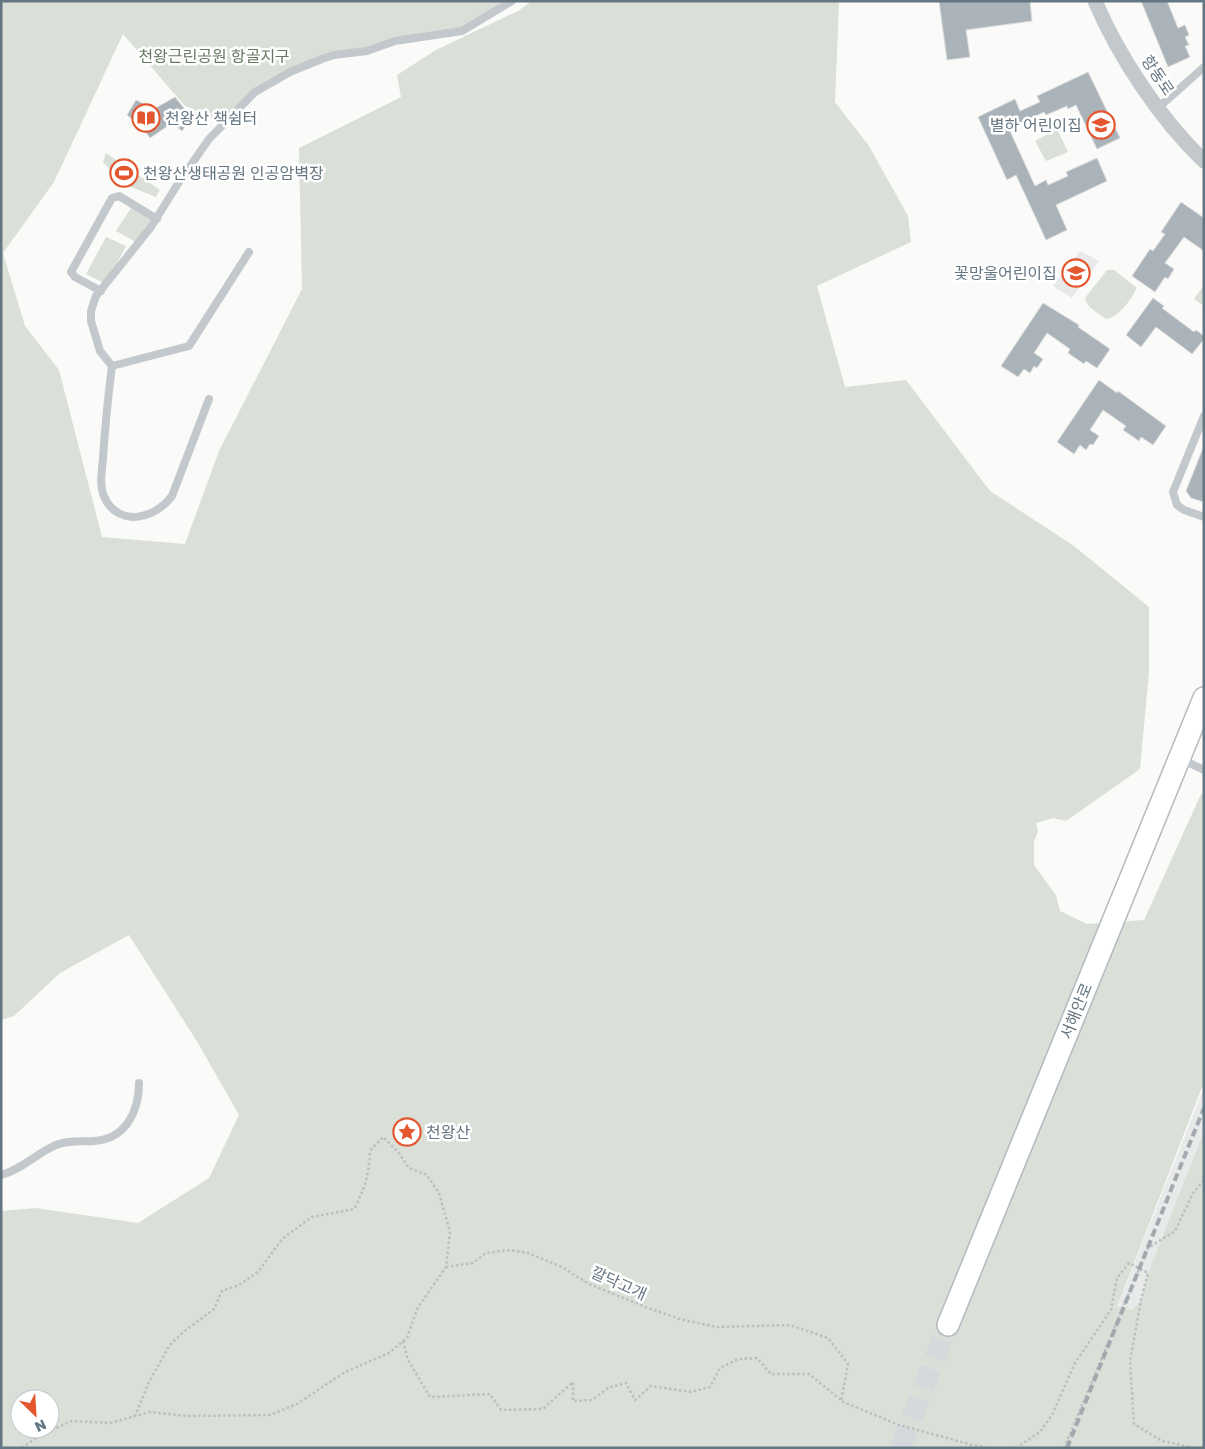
<svg xmlns="http://www.w3.org/2000/svg" width="1205" height="1449" viewBox="0 0 1205 1449" font-family="'Golos Text','Noto Sans KR',sans-serif">
<style>
.built{fill:#e8e9e9}
.green{fill:#dadfd7;fill-rule:evenodd}
.building{fill:#aab3b9;stroke:#dcdcda}
.lines{fill:none;stroke-linecap:round;stroke-linejoin:round}
.secondary-tunnel{stroke:#d5d9db;stroke-width:21;stroke-dasharray:21 11;stroke-linecap:butt}
.secondary-casing{stroke:#b3babf;stroke-width:24}
.path{stroke:#bbbfc2;stroke-width:2.5;stroke-dasharray:2.5 2.5;stroke-linecap:butt}
.service{stroke:#c3c8cc;stroke-width:8}
.minor{stroke:#c3c8cc;stroke-width:15}
.secondary{stroke:#fff;stroke-width:21}
.rail{stroke:#a2aab0;stroke-width:4;stroke-dasharray:8 4;stroke-linecap:butt}
.labels{text-anchor:middle;stroke-width:5;stroke-linejoin:round;paint-order:stroke}
.park-label{font-size:16px;fill:#687a64;stroke:#fff}
.street-label{font-size:16px;fill:#657683;stroke:#fff}
.poi-label{font-size:16px;fill:#657683;stroke:#fff;text-anchor:start}
</style>
<rect width="100%" height="100%" fill="#fafaf8"/>
<path class="built" d="M 1080,251 L 1099,261 L 1072,298 L 1053,286 Z
M 1204,1087 L 1204,1131 L 1148,1273 L 1141,1300 L 1132,1310 L 1117,1308 Z"/>
<path class="green" d="M 1,1 L 512,1 L 462,31 L 395,41 L 306,65 L 255,92 L 224,124 L 184,105 L 123,34 L 54,182 L 3,253 L 25,326 L 59,370 L 102,537 L 185,544 L 219,451 L 302,289 L 299,148 L 401,97 L 397,75 L 436,50 L 518,11 L 532,1 L 835,1 L 839,3 L 835,102 L 869,146 L 908,216 L 911,242 L 817,286 L 845,387 L 906,380 L 990,491 L 1074,546 L 1149,607 L 1149,672 L 1140,769 L 1066,821 L 1053,818 L 1036,823 L 1038,832 L 1034,841 L 1034,865 L 1056,895 L 1060,911 L 1087,924 L 1144,920 L 1201,794 L 1204,794 L 1204,1082 L 1117,1307 L 1132,1310 L 1141,1300 L 1148,1273 L 1204,1131 L 1204,1448 L 1,1448 L 1,1211 L 36,1208 L 138,1223 L 209,1178 L 239,1115 L 198,1043 L 129,935 L 60,973 L 14,1016 L 1,1020 ZM 20,1399 L 50,1399 L 50,1429 L 20,1429 Z
M 1057,129 L 1068,152 L 1046,161 L 1035,141 Z
M 106,153 L 160,190 L 156,197 L 124,184 L 103,162 Z
M 131,208 L 151,220 L 136,242 L 116,231 Z
M 106,237 L 126,246 L 106,284 L 86,274 Z
M 1107,270 L 1114,270 L 1136,287 C 1136,294 1121,313 1114,316 C 1112,318 1109,318 1106,319 C 1098,313 1087,308 1085,298 Z
M 1204,285 L 1204,306 L 1194,299 Z"/>
<path class="building" d="M 939,1 L 1030,1 L 1032,21 L 966,30 L 970,57 L 947,60 Z
M 1141,1 L 1167,1 L 1178,28 L 1185,25 L 1189,35 L 1185,37 L 1189,45 L 1185,46 L 1190,57 L 1168,67 Z
M 1088,72 L 1120,138 L 1097,149 L 1076,105 L 1068,109 L 1067,106 L 1046,115 L 1044,112 L 1009,129 L 1035,186 L 1046,180 L 1048,185 L 1068,176 L 1066,172 L 1097,158 L 1107,181 L 1056,205 L 1067,230 L 1046,240 L 1016,175 L 1007,180 L 978,117 L 1015,99 L 1020,111 L 1040,102 L 1037,96 Z
M 175,97 L 187,112 L 193,117 L 182,131 L 172,123 L 150,138 L 142,127 L 127,115 L 136,100 L 154,109 Z
M 1181,202 L 1204,218 L 1204,251 L 1184,237 L 1165,263 L 1174,269 L 1168,279 L 1165,277 L 1155,292 L 1132,276 L 1150,249 L 1153,251 L 1165,234 L 1161,232 Z
M 1153,298 L 1164,306 L 1162,308 L 1194,332 L 1196,330 L 1204,336 L 1204,339 L 1192,354 L 1156,327 L 1141,347 L 1126,335 Z
M 1043,303 L 1079,325 L 1078,327 L 1110,349 L 1097,368 L 1086,361 L 1084,364 L 1068,353 L 1070,349 L 1047,333 L 1034,353 L 1043,359 L 1037,368 L 1034,366 L 1030,373 L 1024,369 L 1018,377 L 1001,366 Z
M 1099,380 L 1117,393 L 1118,391 L 1166,426 L 1153,445 L 1141,437 L 1139,441 L 1123,430 L 1126,426 L 1103,410 L 1090,430 L 1099,436 L 1093,445 L 1090,444 L 1086,450 L 1080,445 L 1074,454 L 1057,442 Z
M 1203,448 L 1204,448 L 1204,502 L 1191,498 L 1186,491 Z"/>
<g class="lines">
<path class="secondary-tunnel" d="M 900,1448 L 948,1325"/>
<g class="secondary-casing">
<path id="secondary" d="M 948,1325 L 1204,698"/>
</g>
<path class="path" d="M 446,1267 L 473,1263 L 486,1253 L 510,1250 L 528,1253 L 562,1267 L 589,1284 L 648,1308 L 680,1319 L 716,1327 L 790,1325 L 828,1338 L 848,1364 L 841,1401 L 899,1425 L 969,1444 L 989,1448
M 403,1341 L 408,1360 L 430,1397 L 490,1394 L 501,1410 L 543,1409 L 573,1382 L 573,1401 L 592,1400 L 608,1388 L 626,1383 L 635,1400 L 651,1386 L 691,1392 L 710,1387 L 720,1368 L 738,1359 L 757,1358 L 771,1374 L 809,1374 L 841,1400
M 22,1448 L 40,1435 L 72,1421 L 110,1423 L 150,1412 L 187,1416 L 270,1415 L 297,1404 L 345,1372 L 389,1353 L 407,1338 L 417,1309 L 446,1267 L 450,1232 L 439,1193 L 427,1175 L 409,1168 L 399,1153 L 383,1137 L 370,1151 C 369,1174 365,1189 354,1209 L 312,1217 L 283,1238 L 258,1272 L 239,1285 L 222,1291 L 214,1309 L 181,1334 L 169,1346 L 149,1382 L 135,1416
M 1016,1448 L 1040,1432 L 1052,1415 L 1075,1363 L 1111,1310 L 1117,1278 L 1129,1263 L 1148,1273 L 1141,1300 L 1130,1361 L 1134,1424 L 1162,1441 L 1196,1448
M 1064,1448 L 1148,1248 L 1175,1231 L 1193,1193 L 1204,1180"/>
<path class="service" d="M 1158,108 L 1204,67
M 101,291 L 75,277 L 71,272 L 112,198 L 119,196 L 157,219
M 112,366 L 189,346 L 249,252
M 209,399 L 172,496 C 163,508 148,517 133,517 C 119,516 109,509 104,496 C 99,485 102,470 103,458 C 105,427 108,397 112,366 L 100,351 L 91,321 L 91,311 L 96,296 L 151,227 L 179,182 L 209,139 L 255,92 L 290,72 L 322,59 L 334,55 L 367,51 L 395,41 L 462,31 L 512,1
M 1204,416 L 1173,492 L 1177,505 L 1184,510 L 1204,517
M 1181,759 L 1204,770
M 1,1175 C 21,1170 37,1153 56,1145 C 68,1140 81,1142 94,1141 C 126,1139 139,1111 139,1083"/>
<path class="minor" d="M 1095,1 C 1119,57 1160,119 1204,161"/>
<use href="#secondary" class="secondary"/>
<path class="rail" d="M 1067,1448 L 1204,1108"/>
</g>
<defs>
<g id="library-ring" transform="scale(1.4375)"><circle r="9.5" fill="#fff" stroke="#e4572e" stroke-width="1.5"/><path d="M-6-4Q-3-5.5-.7-3.5V5Q-3 3-6 4ZM6-4Q3-5.5 .7-3.5V5Q3 3 6 4Z" fill="#e4572e"/></g>
<g id="school-ring" transform="scale(1.4375)"><circle r="9.5" fill="#fff" stroke="#e4572e" stroke-width="1.5"/><path d="M0-5L7-2L0 1L-7-2ZM-4 1L0 2.5L4 1V4Q0 6-4 4Z" fill="#e4572e"/></g>
<g id="stadium-ring" transform="scale(1.4375)"><circle r="9.5" fill="#fff" stroke="#e4572e" stroke-width="1.5"/><path d="M0-5a6.5 5 0 1 0 0 10a6.5 5 0 1 0 0-10ZM-3.5-1.8h7v3.6h-7Z" fill="#e4572e"/></g>
<g id="sight-ring" transform="scale(1.4375)"><circle r="9.5" fill="#fff" stroke="#e4572e" stroke-width="1.5"/><path d="M0-6L1.8-2.2L6-1.7L2.9 1.2L3.7 5.4L0 3.3L-3.7 5.4L-2.9 1.2L-6-1.7L-1.8-2.2Z" fill="#e4572e"/></g>
</defs>
<g fill-rule="evenodd">
<use href="#library-ring" x="146" y="118"/>
<use href="#school-ring" x="1101" y="125"/>
<use href="#stadium-ring" x="124" y="173"/>
<use href="#school-ring" x="1076" y="273"/>
<use href="#sight-ring" x="407" y="1132"/>
</g>
<g class="labels">
<g class="park-label">
<text x="214" y="62">천왕근린공원 항골지구</text>
</g>
<g class="street-label">
<text transform="translate(1158 75) rotate(56)" y="6">항동로</text>
<text transform="translate(1076 1011) rotate(-68)" y="6">서해안로</text>
<text transform="translate(619 1283) rotate(24)" y="6">깔닥고개</text>
</g>
<g class="poi-label">
<text x="165" y="124">천왕산 책쉼터</text>
<text x="1082" y="131" text-anchor="end">별하 어린이집</text>
<text x="143" y="179">천왕산생태공원 인공암벽장</text>
<text x="1057" y="279" text-anchor="end">꽃망울어린이집</text>
<text x="426" y="1138">천왕산</text>
</g>
</g>
<rect width="1205" height="1449" fill="none" stroke="#657683" stroke-width="5"/>
<g transform="translate(35 1414) rotate(155)"><circle r="24" fill="#ffffff" stroke="#c1c8cd"/>
<path d="M0-4L9 19L0 12L-9 19Z" fill="#e4572e"/>
<text y="-8" font-size="14" font-weight="bold" text-anchor="middle" fill="#657683">N</text>
</g>
</svg>
